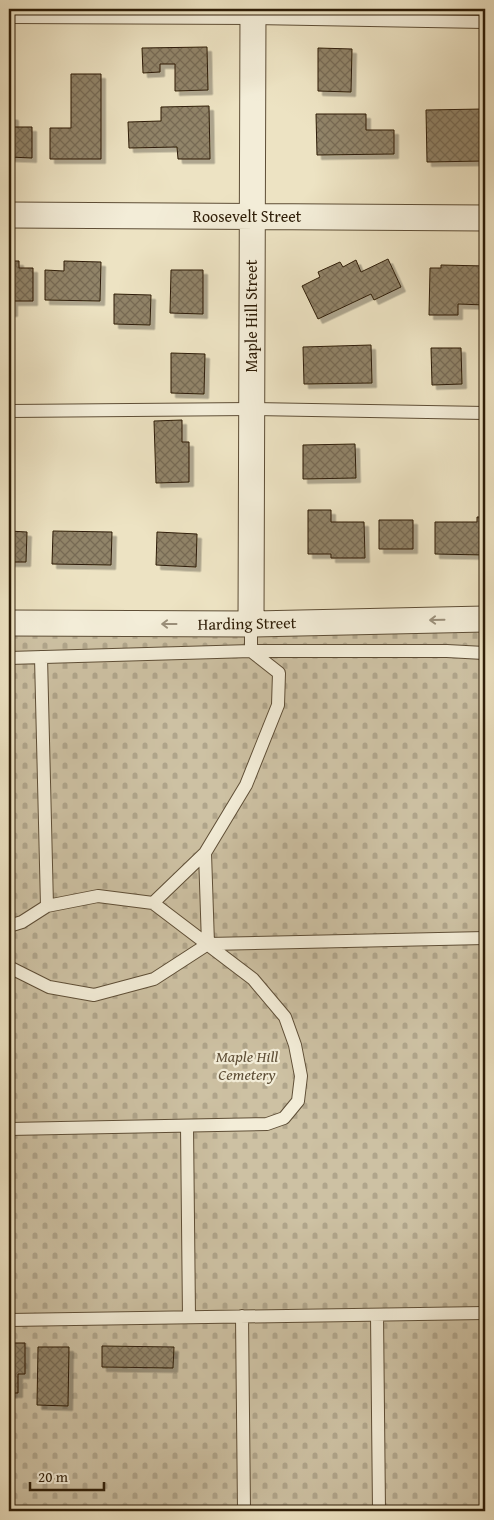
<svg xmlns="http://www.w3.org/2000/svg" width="494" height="1520" viewBox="0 0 494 1520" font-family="'Gentium Book Plus',serif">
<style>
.cemetery{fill:url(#cemetery-stones);stroke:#7e6f55}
.building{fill:url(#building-cross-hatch);stroke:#2e1d07;filter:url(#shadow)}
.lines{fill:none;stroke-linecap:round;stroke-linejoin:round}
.lane-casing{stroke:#5e4e36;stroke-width:14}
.street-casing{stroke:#5e4e36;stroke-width:27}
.lane{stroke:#f3edd8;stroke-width:12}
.street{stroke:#f3edd8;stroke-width:25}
.oneway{stroke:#9a8f7a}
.labels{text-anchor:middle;stroke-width:4.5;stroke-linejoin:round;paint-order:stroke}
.street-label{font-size:16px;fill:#2e1d07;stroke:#f3edd8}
.park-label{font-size:16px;font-style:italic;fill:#5e4e36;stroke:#f3edd8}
</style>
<defs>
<pattern id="cemetery-stones" width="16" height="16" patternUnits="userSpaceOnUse" patternTransform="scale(1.25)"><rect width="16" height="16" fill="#cdc1a3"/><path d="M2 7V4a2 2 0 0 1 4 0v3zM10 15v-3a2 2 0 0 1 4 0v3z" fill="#b0a58b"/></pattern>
<pattern id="building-cross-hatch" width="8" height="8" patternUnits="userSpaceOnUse" patternTransform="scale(1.25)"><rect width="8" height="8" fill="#918469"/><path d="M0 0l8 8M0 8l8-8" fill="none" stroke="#776b54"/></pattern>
<filter id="shadow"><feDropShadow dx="4.5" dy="4.5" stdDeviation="0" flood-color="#0004"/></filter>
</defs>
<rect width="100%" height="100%" fill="#ede3c3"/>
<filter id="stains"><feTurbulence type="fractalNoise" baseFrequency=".004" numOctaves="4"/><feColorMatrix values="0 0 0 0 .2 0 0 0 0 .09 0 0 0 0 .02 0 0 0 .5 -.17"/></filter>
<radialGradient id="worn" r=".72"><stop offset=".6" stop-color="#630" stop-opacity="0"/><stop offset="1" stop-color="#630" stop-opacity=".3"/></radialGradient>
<path class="cemetery" d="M 9,616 L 485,619 L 485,1511 L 9,1511 Z"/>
<path class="building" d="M 207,47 L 208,90 L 175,91 L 175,64 L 160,64 L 160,72 L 143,73 L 142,48 Z
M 318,48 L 352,49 L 351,92 L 318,91 Z
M 71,74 L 101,74 L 101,159 L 50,159 L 50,128 L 71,128 Z
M 209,106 L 210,159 L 178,159 L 177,147 L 129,148 L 128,122 L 161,121 L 161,107 Z
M 483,109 L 484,161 L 427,162 L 426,110 Z
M 316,114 L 366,114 L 366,130 L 394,130 L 394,154 L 317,155 Z
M 9,115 L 14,116 L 14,127 L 32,127 L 32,158 L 9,157 Z
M 388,259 L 401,287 L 374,300 L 371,294 L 318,319 L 302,286 L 320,277 L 318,272 L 340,262 L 343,267 L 356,260 L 361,272 Z
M 9,261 L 19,261 L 19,268 L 33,268 L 33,301 L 13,301 L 13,312 L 9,312 Z
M 64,261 L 101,262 L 100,301 L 45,300 L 45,270 L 64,271 Z
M 441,265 L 485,266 L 485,305 L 458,304 L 458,315 L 429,315 L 430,268 L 441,268 Z
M 171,270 L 203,270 L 203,314 L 170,313 Z
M 114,294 L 151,295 L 150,325 L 114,324 Z
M 371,345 L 372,383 L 304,384 L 303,347 Z
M 431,348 L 461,348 L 462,384 L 432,385 Z
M 171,353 L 205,354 L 204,394 L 171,393 Z
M 182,420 L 182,442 L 189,442 L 189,482 L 156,483 L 154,421 Z
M 355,444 L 356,478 L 303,479 L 303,445 Z
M 308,510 L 331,510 L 331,522 L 364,522 L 365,558 L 331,558 L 331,554 L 308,554 Z
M 477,517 L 485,517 L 485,555 L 435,554 L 435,522 L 477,522 Z
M 379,520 L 413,520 L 413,549 L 379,549 Z
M 9,531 L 27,532 L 26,562 L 9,562 Z
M 53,531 L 112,532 L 111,565 L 52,564 Z
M 157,532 L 197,534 L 196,567 L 156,565 Z
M 9,1343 L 25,1343 L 25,1374 L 18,1374 L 18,1393 L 9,1393 Z
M 102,1346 L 174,1347 L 173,1368 L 102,1367 Z
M 38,1347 L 69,1347 L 68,1406 L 37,1405 Z"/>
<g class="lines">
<g class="lane-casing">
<path id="lane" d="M 9,17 L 253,18 L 485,22
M 9,411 L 251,409 L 485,413
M 251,624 L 251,651 L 279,673 L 278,705 L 246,785 L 205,853 L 208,944 L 485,938
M 9,658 L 251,651 L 447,651 L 484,653 L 485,657
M 153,903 L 205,853
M 9,926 L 22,922 L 47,906
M 9,967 L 49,987 L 94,995 L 154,979 L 208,944
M 187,1126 L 189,1317
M 9,1129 L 267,1124 L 284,1118 L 298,1101 L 301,1076 L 295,1045 L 285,1017 L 253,979 L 153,903 L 98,896 L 47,906 L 41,657
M 377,1315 L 379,1511
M 242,1316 L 244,1511
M 9,1320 L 485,1313"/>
</g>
<g class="street-casing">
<path id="street" d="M 9,215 L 485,218
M 9,623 L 251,624 L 485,619
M 251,624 L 253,9"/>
</g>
<use href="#lane" class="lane"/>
<use href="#street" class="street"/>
</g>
<defs><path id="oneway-shaft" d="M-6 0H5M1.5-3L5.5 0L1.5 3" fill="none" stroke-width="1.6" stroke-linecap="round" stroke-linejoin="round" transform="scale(1.25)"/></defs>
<g class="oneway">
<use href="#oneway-shaft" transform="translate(437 620) rotate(179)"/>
<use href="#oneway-shaft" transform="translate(169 624) rotate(180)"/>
</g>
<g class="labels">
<g class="street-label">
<text x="247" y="222">Roosevelt Street</text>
<text transform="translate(251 316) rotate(-90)" y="6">Maple Hill Street</text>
<text transform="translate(247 623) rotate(-1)" y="6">Harding Street</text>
</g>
<g class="park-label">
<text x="247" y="1062">Maple Hill<tspan x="247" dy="18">Cemetery</tspan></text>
</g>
</g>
<rect width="494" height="1520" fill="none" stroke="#ede3c3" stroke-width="30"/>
<rect x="10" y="10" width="474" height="1500" fill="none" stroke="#2e1d07" stroke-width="2.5"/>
<rect x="15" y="15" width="464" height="1490" fill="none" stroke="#2e1d07"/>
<path d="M30 1482v8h74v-8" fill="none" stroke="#2e1d07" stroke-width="2.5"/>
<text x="38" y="1482" font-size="15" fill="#2e1d07" stroke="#f3edd8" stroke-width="4" paint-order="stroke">20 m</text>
<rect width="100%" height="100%" filter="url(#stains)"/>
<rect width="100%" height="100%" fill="url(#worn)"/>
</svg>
